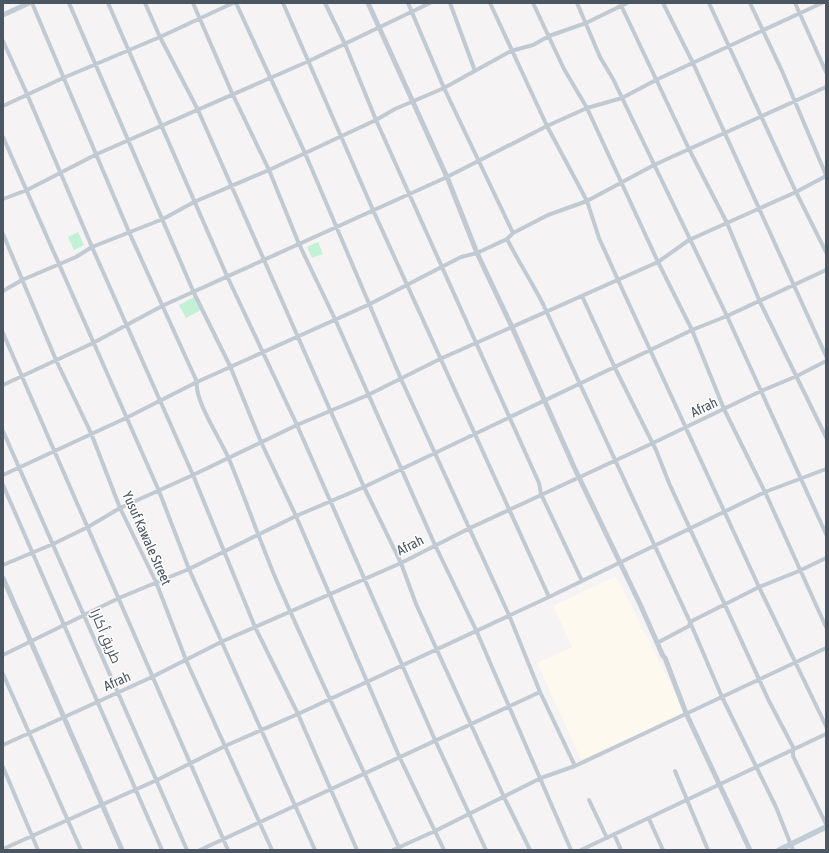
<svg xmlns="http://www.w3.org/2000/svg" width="829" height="853" viewBox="0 0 829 853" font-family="'Asap Condensed',Cairo,sans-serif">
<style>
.commercial{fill:#fdf9ef}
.green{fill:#c3f1d5}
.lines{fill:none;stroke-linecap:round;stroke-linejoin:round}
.minor{stroke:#c1cad2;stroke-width:4}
.tertiary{stroke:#c1cad2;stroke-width:5}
.secondary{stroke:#c1cbd6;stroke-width:5.5}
.labels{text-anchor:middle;stroke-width:3;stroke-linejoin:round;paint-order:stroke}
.street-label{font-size:14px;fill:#4a5661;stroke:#fff}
</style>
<rect width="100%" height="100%" fill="#f5f3f3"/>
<path class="commercial" d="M 616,576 L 685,713 L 581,760 L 537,663 L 572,647 L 553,606 Z"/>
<path class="green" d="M 78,232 L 84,245 L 74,250 L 68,237 Z
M 318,242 L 323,254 L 312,258 L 307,247 Z
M 194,297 L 201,310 L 186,318 L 179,305 Z"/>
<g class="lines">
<path class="minor" d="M 32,3 L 129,232 L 197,382 C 194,400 221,440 229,459 C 245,498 259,538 275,577 C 315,669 358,759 400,850
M 69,3 L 194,293 L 230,366 L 261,442 L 296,516 L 399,756 L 444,850
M 108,3 L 227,276 L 297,425 L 435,740 L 486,850
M 145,3 L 160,37 L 198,110 L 364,487 L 401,563 L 416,604 L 504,797 L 530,850
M 193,3 L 232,93 L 269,170 L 299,244 L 335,319 L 435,545 L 476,630 L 571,850
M 236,3 L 305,153 L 401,379 L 509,615 L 540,692 L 575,766
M 283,3 L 373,210 L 549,597
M 325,3 L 345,44 L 376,120 L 539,483 L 541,494 L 582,581
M 408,3 L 444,88 L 513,233
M 450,3 L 475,71
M 490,3 L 547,126 L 587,201 L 599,238 L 618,280 L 759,587 L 826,726
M 533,3 L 564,69 L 587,108 L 658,262 L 692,330 L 724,409 L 765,492 L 826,627
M 577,3 L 600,57 L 613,79 L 727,316 L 826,534
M 620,3 L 689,149 L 727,223 L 760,302 L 826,437
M 663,3 L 693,63 L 826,356
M 709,3 L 796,192 L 826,252
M 750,3 L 782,71 L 826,175
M 795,3 L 826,72
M 3,41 L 27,94 L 92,247 L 193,475 L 255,627 L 298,714 L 357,850
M 3,106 L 63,78 L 160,37 L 233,3
M 3,137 L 159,491 L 189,569 L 315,850
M 3,199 L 27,190 L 97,154 L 309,61 L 430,3
M 3,234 L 56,360 L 91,433 L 120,508 L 156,582 L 186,660 L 272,850
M 507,239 C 518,261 532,282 543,304 L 690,622 L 722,697 L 776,807 L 793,850
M 3,291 L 22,280 L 76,257 L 92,247 L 163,219 L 194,202 L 269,170 L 376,120 L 395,109 L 444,88 L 511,51 L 533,45 L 549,36 L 586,23 L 627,3
M 582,296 L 615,368 L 656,450 L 669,483 L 769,701 L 793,747 L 793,756 L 826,824
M 3,333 L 228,850
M 3,385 L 93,343 L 162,306 L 447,177 L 547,126 L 587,108 L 622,98 L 658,79 L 822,3
M 3,431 L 187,850
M 3,475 L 126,418 L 197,382 L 370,304 L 461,257 L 477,253 L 507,239 L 513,233 L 548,215 L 587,201 L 654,165 L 826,87
M 3,485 L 162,850
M 3,565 L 53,544 L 88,527 L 120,508 L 193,475 L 297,425 L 368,395 L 440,359 L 658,262 L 689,240 L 796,192 L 826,176
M 657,643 L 689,626 L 690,622 L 759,587 L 799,571 L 826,558
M 3,655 L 119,598 L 189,569 L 296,516 L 364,487 L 692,330 L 727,316 L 826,270
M 3,674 L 81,850
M 3,745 L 152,677 L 221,642 L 401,563 L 470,528 L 653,443 L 761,391 L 797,376 L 826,361
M 3,767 L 38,850
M 675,771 L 708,850
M 589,800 L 607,838
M 649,819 L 663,850
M 614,834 L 621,850
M 3,849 L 157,780 L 225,746 L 298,714 L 549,597 L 765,492 L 826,469
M 200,850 L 540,692
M 393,850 L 435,831 L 541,778 L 575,766 L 826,648
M 581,850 L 826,734"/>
<path class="tertiary" d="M 368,3 L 447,177 L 477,253 L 512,327 L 574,467 L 640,604 L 663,656 L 665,658 L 686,713 L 750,850
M 3,15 L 29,3
M 3,578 L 122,850"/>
<path class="secondary" d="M 779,850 L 826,827"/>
</g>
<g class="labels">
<g class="street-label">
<text transform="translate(704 407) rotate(-25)" y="5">Afrah</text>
<text transform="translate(147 538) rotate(66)" y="5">Yusuf Kawale Street</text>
<text transform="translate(410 545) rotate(-27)" y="5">Afrah</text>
<text transform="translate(106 636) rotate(67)" y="5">طريق أكارا</text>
<text transform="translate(117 681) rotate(-24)" y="5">Afrah</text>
</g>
</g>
<rect width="829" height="853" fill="none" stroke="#4a5661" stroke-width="8"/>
</svg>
